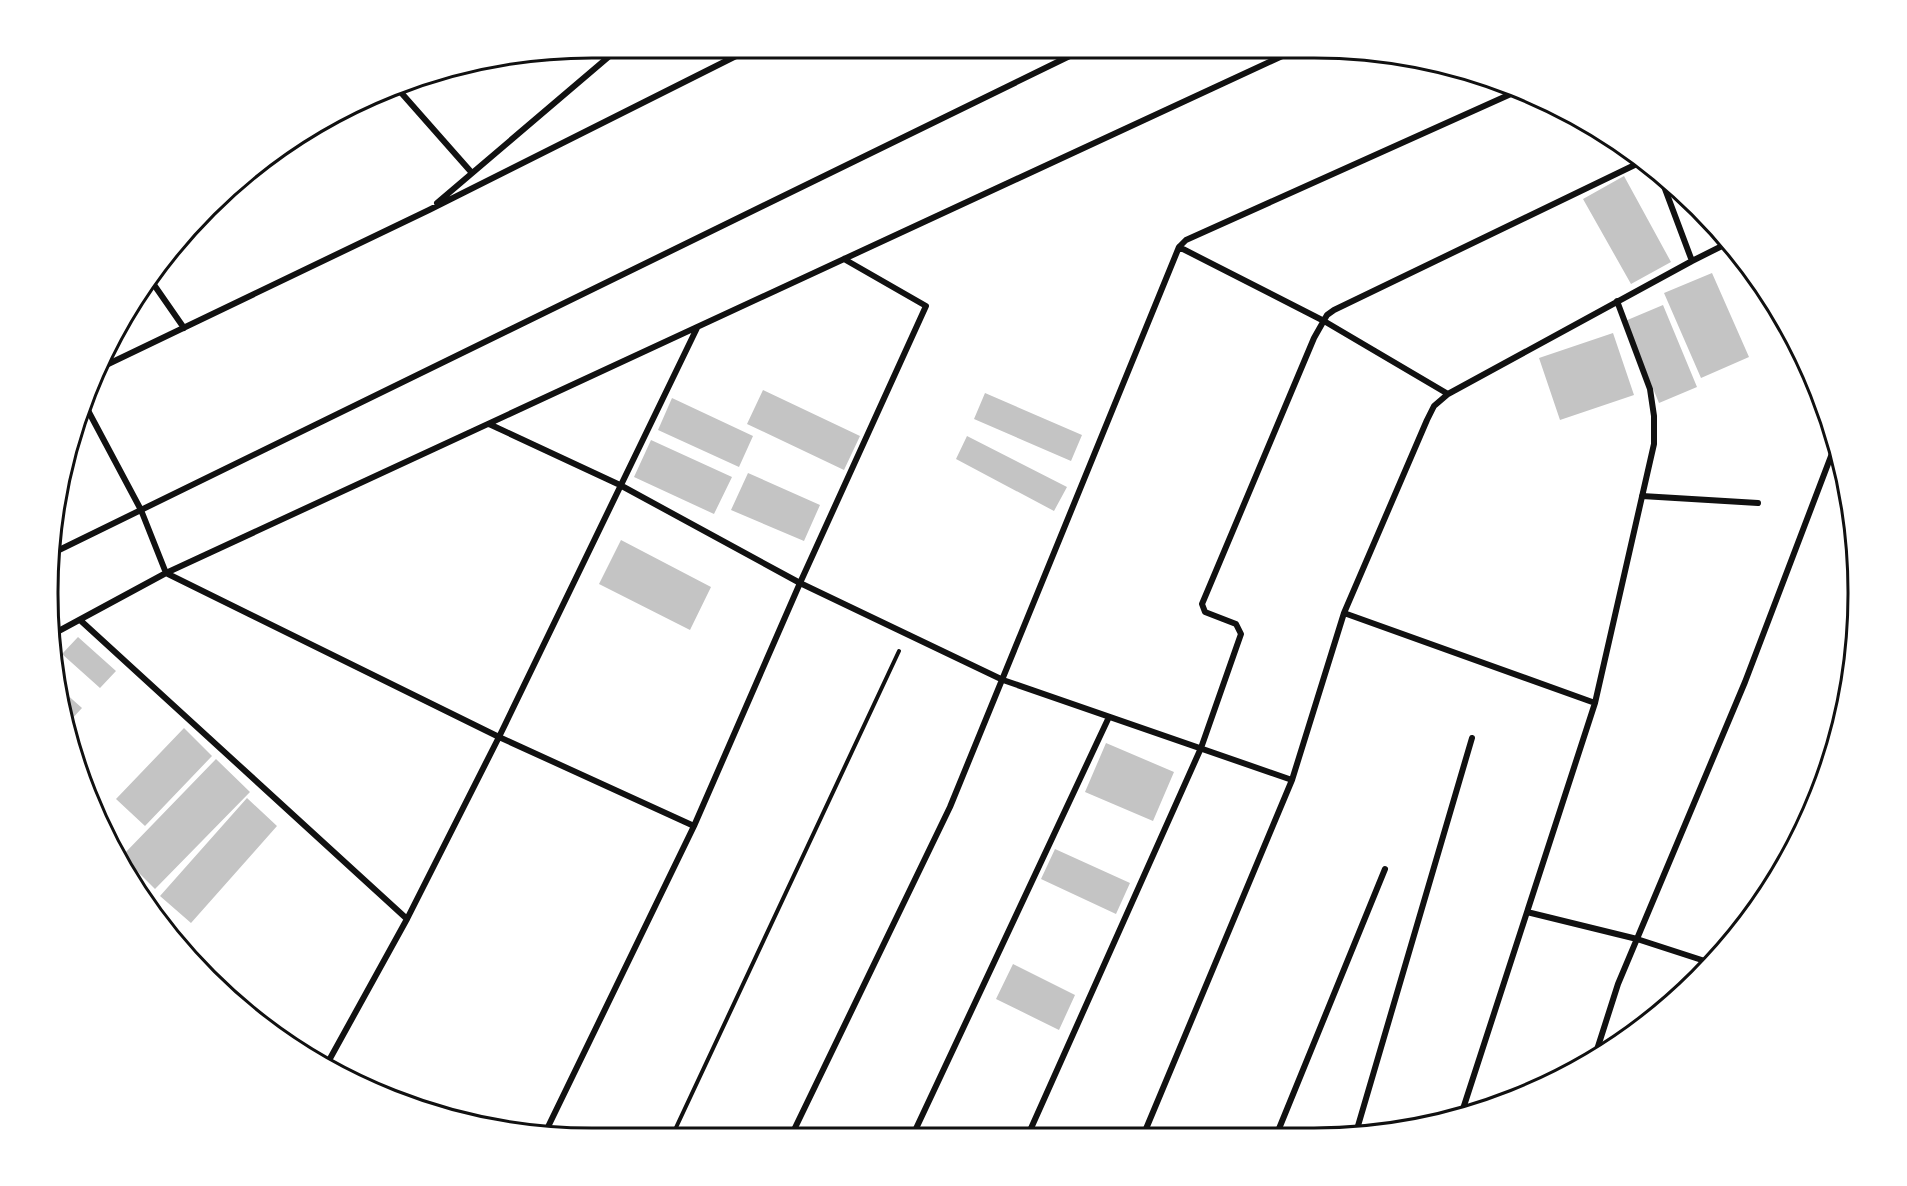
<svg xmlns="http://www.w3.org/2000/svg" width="1907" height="1186" viewBox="0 0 1907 1186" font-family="'Asap Condensed',sans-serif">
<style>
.building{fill:#c4c4c4}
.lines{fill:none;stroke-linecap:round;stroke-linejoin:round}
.path{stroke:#111;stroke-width:4}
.minor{stroke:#111;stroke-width:6}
.rim{fill:none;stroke:#111;stroke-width:3}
</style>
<rect width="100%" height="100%" fill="#fff"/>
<path class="building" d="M 1624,176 L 1671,262 L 1631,284 L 1583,199 Z
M 1712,273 L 1749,357 L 1701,378 L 1664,293 Z
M 1663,305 L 1697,387 L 1659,403 L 1625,321 Z
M 1613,333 L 1634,395 L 1560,420 L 1539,358 Z
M 763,390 L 860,436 L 844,470 L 747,424 Z
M 985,393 L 1082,435 L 1071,461 L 974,419 Z
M 672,398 L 753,436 L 739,467 L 658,430 Z
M 967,436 L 1067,487 L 1054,511 L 956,459 Z
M 651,440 L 732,477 L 714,514 L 634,477 Z
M 748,473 L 820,505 L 804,541 L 731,510 Z
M 621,540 L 711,587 L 690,630 L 599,584 Z
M 78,637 L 116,671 L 100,688 L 62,654 Z
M 64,692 L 82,708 L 69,722 Z
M 184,728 L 212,756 L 145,826 L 116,799 Z
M 1106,743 L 1174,772 L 1153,821 L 1085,792 Z
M 216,759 L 250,792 L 155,889 L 122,856 Z
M 247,798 L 277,826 L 191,923 L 160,896 Z
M 1055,849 L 1130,883 L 1116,914 L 1041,879 Z
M 1013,964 L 1075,995 L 1059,1030 L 996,999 Z"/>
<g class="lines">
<path class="path" d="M 673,1134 L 899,651"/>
<path class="minor" d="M 397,88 L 472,173
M 437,203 L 619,48
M 1179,247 L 1324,321 L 1448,394
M 1692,261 L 1730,242
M 150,279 L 184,328
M 102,367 L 429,210 L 750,49
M 489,424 L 620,485 L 800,583 L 1003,680 L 1292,780
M 1642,496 L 1758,503
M 55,552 L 1080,51
M 1344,613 L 1595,703
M 80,620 L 407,919
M 55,633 L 166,573 L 141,510 L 84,403
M 694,826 L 499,737 L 166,573 L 1291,52
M 1527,912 L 1637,939 L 1711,963
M 1594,1059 L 1618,984 L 1745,682 L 1836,443
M 327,1064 L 407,919 L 499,737 L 697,328
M 1461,1115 L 1595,703 L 1654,444 L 1654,416 L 1650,389 L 1617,301
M 545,1133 L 694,826 L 800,583 L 926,306 L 844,259
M 792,1134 L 950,807 L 1179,247 L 1186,240 L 1522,89
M 913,1135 L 1109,717
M 1028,1135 L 1201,748 L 1241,634 L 1236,624 L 1205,612 L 1202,604 L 1314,338 L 1327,315 L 1334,310 L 1645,160
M 1143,1136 L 1292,780 L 1344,613 L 1427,420 L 1434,406 L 1448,394 L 1692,261 L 1659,173
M 1276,1136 L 1385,869
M 1355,1136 L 1472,738"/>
</g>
<path d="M0 0H1907V1186H0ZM592 58H1314A534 534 0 0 1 1848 592V594A534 534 0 0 1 1314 1128H592A534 534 0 0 1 58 594V592A534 534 0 0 1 592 58Z" fill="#fff" fill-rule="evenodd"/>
<path class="rim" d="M592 58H1314A534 534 0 0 1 1848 592V594A534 534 0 0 1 1314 1128H592A534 534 0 0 1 58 594V592A534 534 0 0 1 592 58Z"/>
</svg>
